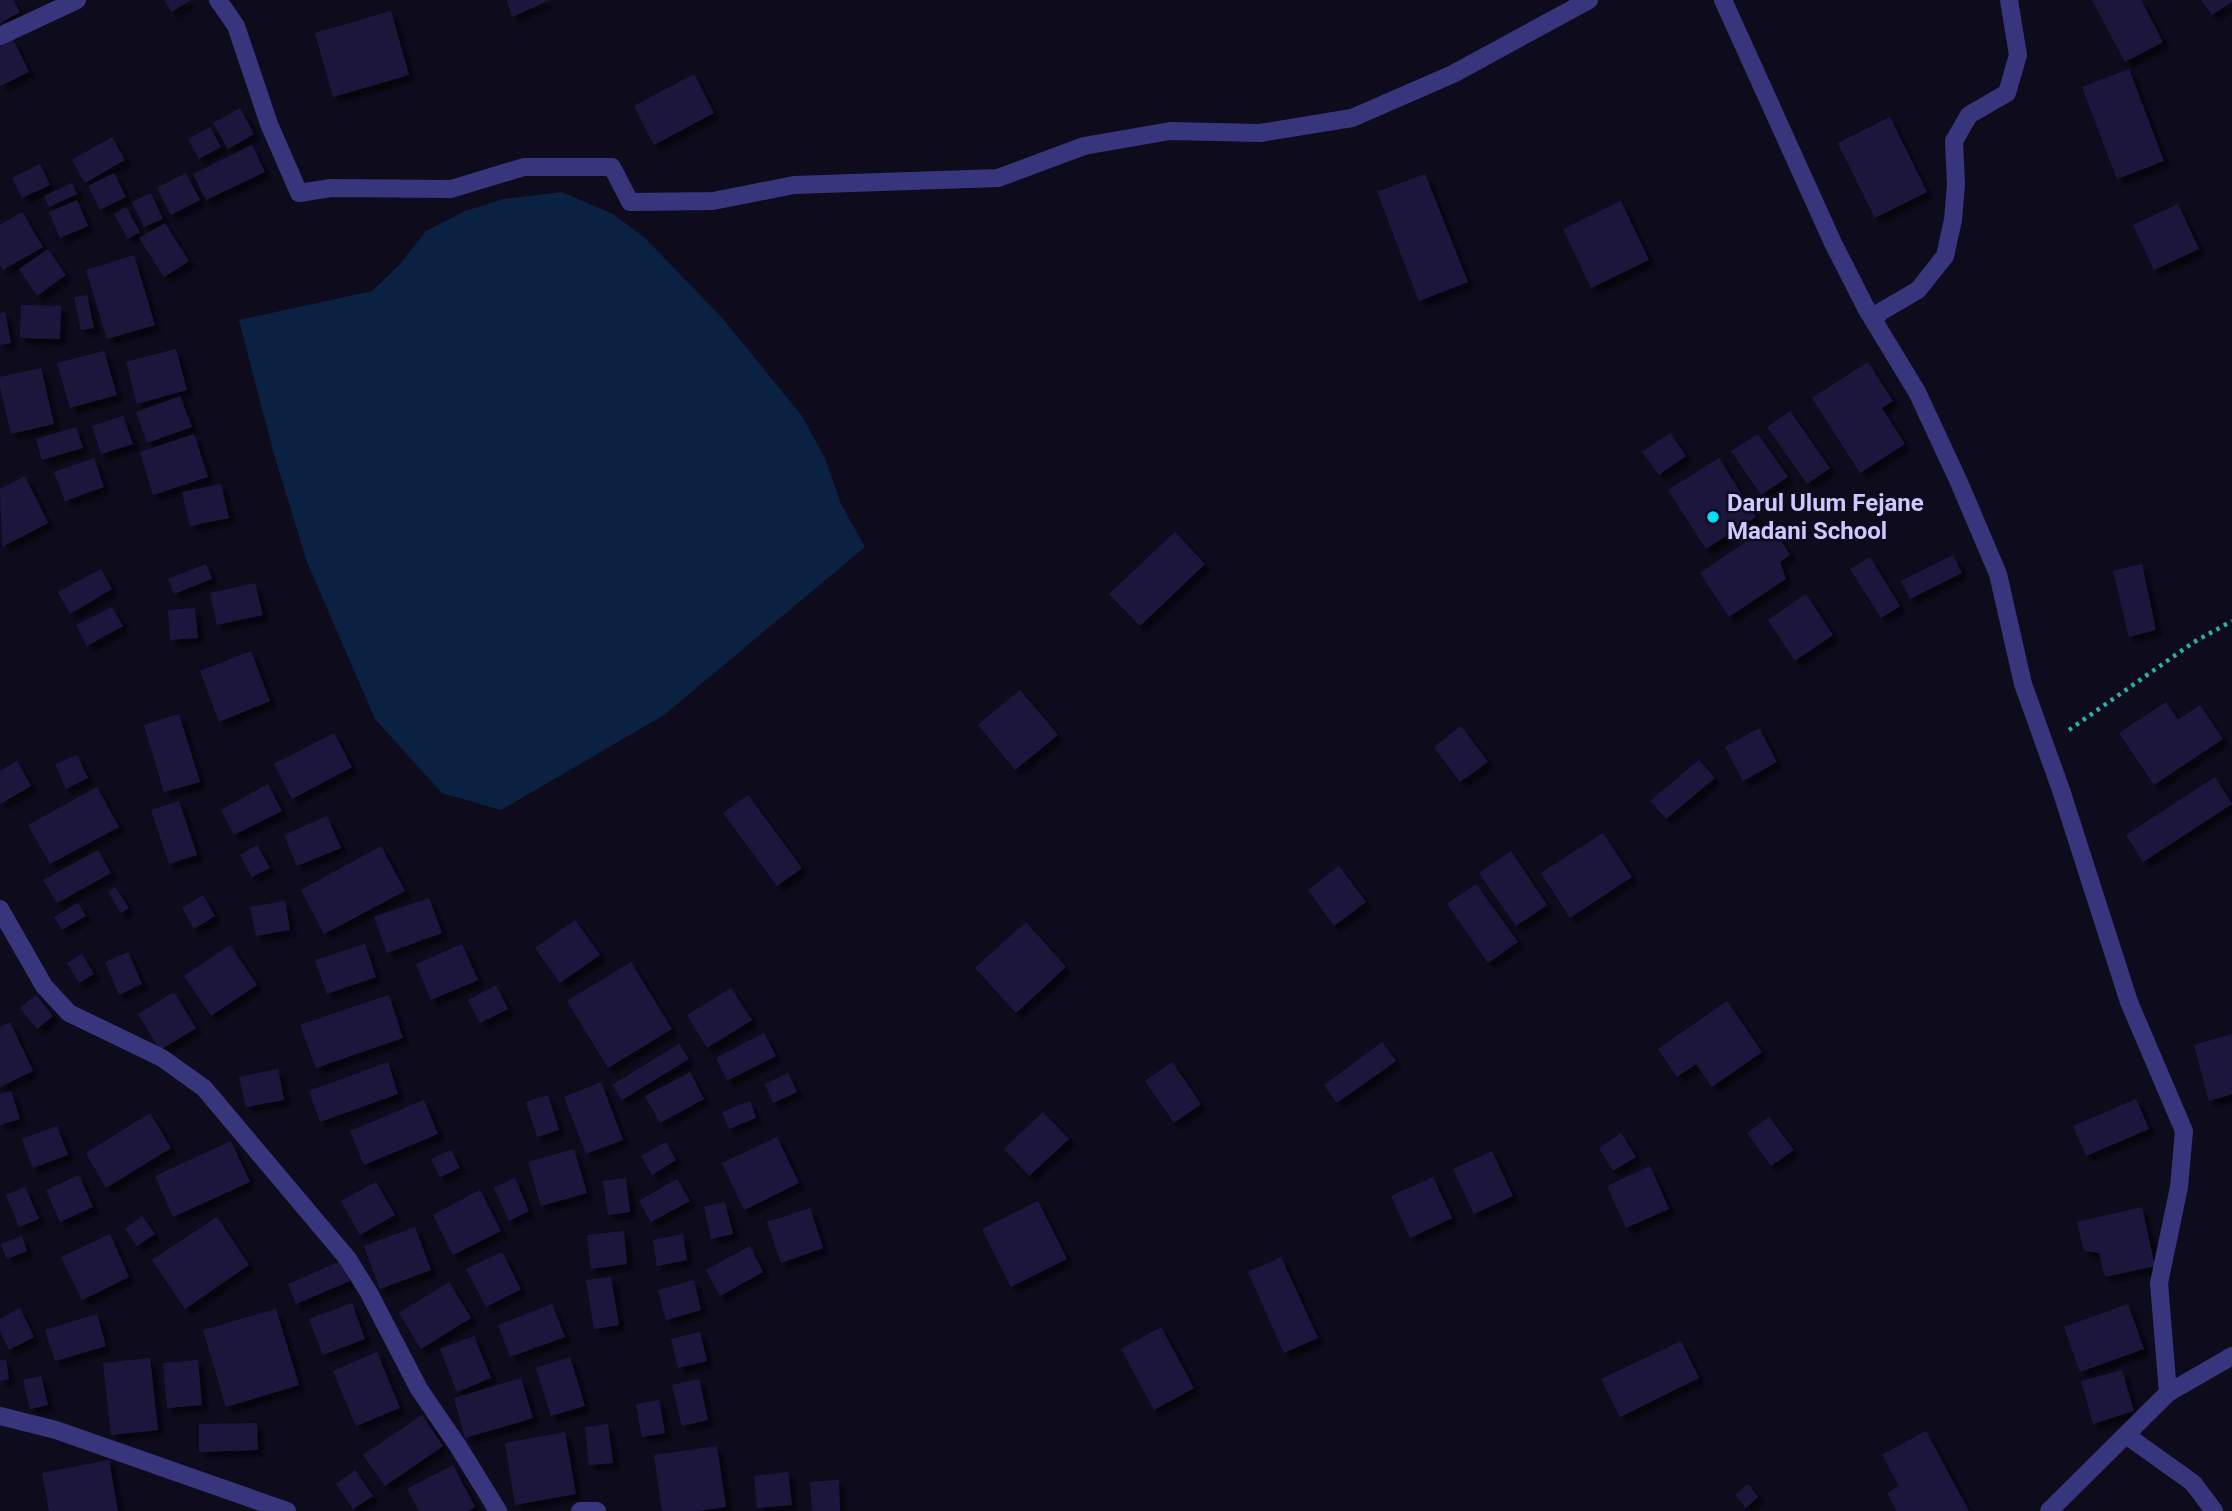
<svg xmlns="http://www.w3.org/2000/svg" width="2232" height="1511" viewBox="0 0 2232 1511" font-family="Roboto,sans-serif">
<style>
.water{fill:#0b2141}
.building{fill:#1e173e;filter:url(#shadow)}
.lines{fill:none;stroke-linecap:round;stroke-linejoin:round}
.path{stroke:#2cafa4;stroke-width:4.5;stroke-dasharray:3.5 5;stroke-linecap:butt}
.street{stroke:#37367d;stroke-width:18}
.poi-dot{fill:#00e0f3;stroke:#0e0b1d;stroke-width:2.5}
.labels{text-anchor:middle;stroke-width:5;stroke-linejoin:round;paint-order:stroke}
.poi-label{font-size:24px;font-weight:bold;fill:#cdc8ff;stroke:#0e0b1d;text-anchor:start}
</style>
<defs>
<filter id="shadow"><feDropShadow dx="6" dy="6" stdDeviation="2" flood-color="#0009"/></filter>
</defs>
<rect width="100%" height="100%" fill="#0e0b1d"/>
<path class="water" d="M 562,192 L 613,214 L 645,238 L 723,319 L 802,416 L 825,458 L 841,504 L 865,547 L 664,715 L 501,810 L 442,793 L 375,719 L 307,562 L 273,451 L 239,320 L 372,291 L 400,264 L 426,231 L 465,211 L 503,199 Z"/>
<path class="building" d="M 0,0 L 13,0 L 20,12 L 0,23 Z
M 164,0 L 191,0 L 172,12 Z
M 507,0 L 550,0 L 512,17 Z
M 2092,0 L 2141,0 L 2163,42 L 2125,62 Z
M 2201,0 L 2232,0 L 2232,2 L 2212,15 Z
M 391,11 L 409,75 L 333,97 L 315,33 Z
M 13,39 L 29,72 L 0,86 L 0,46 Z
M 2129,69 L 2164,161 L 2117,179 L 2082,87 Z
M 694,74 L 714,113 L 654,145 L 634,106 Z
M 240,108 L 254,134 L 228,149 L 213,123 Z
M 1890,117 L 1927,192 L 1875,218 L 1838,143 Z
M 210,127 L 221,147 L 199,159 L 188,139 Z
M 112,137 L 125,160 L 85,183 L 72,160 Z
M 252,145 L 265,172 L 206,200 L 193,174 Z
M 40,164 L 50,185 L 22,198 L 12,178 Z
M 114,173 L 126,197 L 100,210 L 88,186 Z
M 186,173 L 200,200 L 171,215 L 157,188 Z
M 1425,174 L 1468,282 L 1419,301 L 1377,192 Z
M 72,183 L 77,194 L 49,207 L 44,196 Z
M 151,193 L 163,219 L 144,227 L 132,202 Z
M 77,200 L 88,226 L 60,238 L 49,212 Z
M 1621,201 L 1649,260 L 1591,288 L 1563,229 Z
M 2178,204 L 2199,249 L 2154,270 L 2133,225 Z
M 126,207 L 140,232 L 128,239 L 114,214 Z
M 22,212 L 43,247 L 3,270 L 0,265 L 0,225 Z
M 165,223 L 189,261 L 164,277 L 139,238 Z
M 48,249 L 66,275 L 37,296 L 19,269 Z
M 134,255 L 155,325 L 107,339 L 86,270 Z
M 87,295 L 94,328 L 81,330 L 74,297 Z
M 21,305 L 61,306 L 60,339 L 20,338 Z
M 5,312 L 11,343 L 0,345 L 0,313 Z
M 176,349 L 187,390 L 137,404 L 126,362 Z
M 104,351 L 117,395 L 70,408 L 57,363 Z
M 1868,362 L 1893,401 L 1882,408 L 1905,444 L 1860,473 L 1812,398 Z
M 41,368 L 54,424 L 11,434 L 0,387 L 0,377 Z
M 180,396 L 192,427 L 147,443 L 136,412 Z
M 1790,411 L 1830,468 L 1807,484 L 1767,427 Z
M 123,416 L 133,444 L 101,454 L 92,426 Z
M 76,427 L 83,448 L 42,460 L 36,439 Z
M 1670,433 L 1686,456 L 1659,475 L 1642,452 Z
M 194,434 L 208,477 L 153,495 L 140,452 Z
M 1758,434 L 1788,477 L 1761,495 L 1731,451 Z
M 94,458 L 104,487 L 65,501 L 54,472 Z
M 1719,458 L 1756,517 L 1706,549 L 1668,490 Z
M 25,476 L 48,523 L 2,547 L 0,489 Z
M 221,484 L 229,518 L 190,526 L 182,492 Z
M 1771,525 L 1790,555 L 1780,562 L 1786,579 L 1729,617 L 1700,573 Z
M 1175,532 L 1205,564 L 1140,626 L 1109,594 Z
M 1953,555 L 1962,573 L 1910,599 L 1901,581 Z
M 1870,557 L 1900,606 L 1881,618 L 1850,569 Z
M 206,564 L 212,579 L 174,594 L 168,579 Z
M 2142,564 L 2156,630 L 2129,637 L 2113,571 Z
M 101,569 L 112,589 L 70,614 L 58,592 Z
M 255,583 L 263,615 L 217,625 L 210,593 Z
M 1806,594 L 1833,635 L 1795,661 L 1768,620 Z
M 112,607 L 123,626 L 87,646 L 76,625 Z
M 195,608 L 198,638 L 170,640 L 168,610 Z
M 251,651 L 270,701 L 219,722 L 200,671 Z
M 1020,690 L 1058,735 L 1015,770 L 978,725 Z
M 2166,702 L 2178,720 L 2200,705 L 2223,739 L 2154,785 L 2119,733 Z
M 179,714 L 200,782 L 164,792 L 144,725 Z
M 1461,726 L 1488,762 L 1460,782 L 1434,747 Z
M 1759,728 L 1777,762 L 1743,781 L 1725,747 Z
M 334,733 L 352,767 L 292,799 L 274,764 Z
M 77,755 L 88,778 L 66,789 L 55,764 Z
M 1699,760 L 1715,778 L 1666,819 L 1650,801 Z
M 17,761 L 31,786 L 0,804 L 0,771 Z
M 2215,777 L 2232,804 L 2143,862 L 2126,835 Z
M 268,784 L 282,811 L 234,835 L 221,810 Z
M 97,787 L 119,827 L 50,864 L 28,825 Z
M 748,795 L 802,868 L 777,886 L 723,813 Z
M 179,801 L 197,855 L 169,864 L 151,810 Z
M 327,816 L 341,848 L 297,866 L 284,835 Z
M 1603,833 L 1632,877 L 1570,918 L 1541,873 Z
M 257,845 L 270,868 L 252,877 L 240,855 Z
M 381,846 L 405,891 L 324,934 L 301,890 Z
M 98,850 L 111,873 L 57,903 L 43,880 Z
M 1511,851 L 1547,905 L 1516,926 L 1479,873 Z
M 1339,866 L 1366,902 L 1334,926 L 1308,890 Z
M 1476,884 L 1518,942 L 1488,963 L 1447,904 Z
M 115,887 L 129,908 L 121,913 L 108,892 Z
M 203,895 L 215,916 L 194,929 L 182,908 Z
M 429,898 L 442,933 L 387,953 L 374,917 Z
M 285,901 L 290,930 L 256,936 L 250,907 Z
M 78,903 L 86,916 L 62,930 L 54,917 Z
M 575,920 L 600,955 L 560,983 L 535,948 Z
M 1026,922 L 1066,967 L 1016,1013 L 975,968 Z
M 365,944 L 376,977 L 327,994 L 315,960 Z
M 462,944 L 478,980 L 431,1000 L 416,964 Z
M 230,945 L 257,985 L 211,1016 L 184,976 Z
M 128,952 L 142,984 L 119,995 L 105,962 Z
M 82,954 L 94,974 L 79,983 L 67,963 Z
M 631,962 L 672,1029 L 608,1068 L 567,1001 Z
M 496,985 L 508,1009 L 480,1023 L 468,1000 Z
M 731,988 L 752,1020 L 707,1048 L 687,1015 Z
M 174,992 L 196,1028 L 160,1050 L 138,1014 Z
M 36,995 L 53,1016 L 37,1029 L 20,1008 Z
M 389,995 L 403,1038 L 316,1068 L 300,1025 Z
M 1727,1001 L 1762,1052 L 1712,1087 L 1696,1064 L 1677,1077 L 1658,1049 Z
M 10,1022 L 33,1071 L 0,1087 L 0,1027 Z
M 764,1033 L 776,1056 L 727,1081 L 716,1058 Z
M 2232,1034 L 2232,1094 L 2209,1101 L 2194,1045 Z
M 1382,1042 L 1396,1061 L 1337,1103 L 1324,1085 Z
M 679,1044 L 689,1059 L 622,1100 L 612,1085 Z
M 388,1062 L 398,1094 L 320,1122 L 309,1091 Z
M 1172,1062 L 1201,1104 L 1174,1123 L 1145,1081 Z
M 278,1069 L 284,1100 L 246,1107 L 239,1077 Z
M 690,1072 L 704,1099 L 660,1123 L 645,1096 Z
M 788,1073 L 797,1092 L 773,1103 L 765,1084 Z
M 601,1082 L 623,1140 L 586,1154 L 564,1097 Z
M 11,1091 L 20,1119 L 0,1125 L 0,1094 Z
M 548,1095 L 559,1130 L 537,1137 L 526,1102 Z
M 2136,1099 L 2149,1129 L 2086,1156 L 2073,1126 Z
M 424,1100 L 438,1134 L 364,1165 L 350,1131 Z
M 750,1101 L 756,1118 L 729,1129 L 722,1112 Z
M 1043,1112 L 1069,1139 L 1029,1176 L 1004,1149 Z
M 150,1113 L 171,1148 L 106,1188 L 86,1153 Z
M 1769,1117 L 1794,1150 L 1771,1166 L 1747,1133 Z
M 57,1126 L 68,1155 L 33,1168 L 22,1139 Z
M 1621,1133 L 1636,1157 L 1613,1171 L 1599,1148 Z
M 777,1137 L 799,1183 L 744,1210 L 722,1163 Z
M 231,1141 L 250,1182 L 173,1217 L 155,1176 Z
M 666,1142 L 676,1160 L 652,1175 L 641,1156 Z
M 574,1149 L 587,1193 L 541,1206 L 528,1162 Z
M 451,1150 L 460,1168 L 440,1177 L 431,1159 Z
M 1492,1151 L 1513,1196 L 1474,1214 L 1453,1169 Z
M 1650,1166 L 1669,1209 L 1626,1228 L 1607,1186 Z
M 79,1175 L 93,1207 L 60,1222 L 46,1190 Z
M 1433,1177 L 1452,1218 L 1410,1238 L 1391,1196 Z
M 515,1178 L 529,1211 L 509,1221 L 494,1188 Z
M 626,1178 L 630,1212 L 608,1215 L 603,1181 Z
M 677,1179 L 690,1201 L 651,1222 L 639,1201 Z
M 376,1182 L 395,1215 L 360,1235 L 341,1201 Z
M 25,1187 L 39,1219 L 19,1227 L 6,1195 Z
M 480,1190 L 501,1231 L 453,1255 L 433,1215 Z
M 1038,1201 L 1067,1259 L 1011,1287 L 982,1229 Z
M 725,1202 L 733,1234 L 711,1239 L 704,1207 Z
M 2142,1207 L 2155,1266 L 2105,1277 L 2099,1253 L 2084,1251 L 2077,1222 Z
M 810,1208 L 823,1248 L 781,1263 L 767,1222 Z
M 142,1216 L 155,1234 L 137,1246 L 125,1229 Z
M 217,1217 L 249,1265 L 185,1309 L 152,1260 Z
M 415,1227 L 431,1270 L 380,1289 L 364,1246 Z
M 624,1231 L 627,1264 L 591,1269 L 587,1235 Z
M 110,1234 L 129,1277 L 82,1300 L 61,1257 Z
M 683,1234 L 687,1260 L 657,1266 L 653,1240 Z
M 22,1236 L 27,1251 L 7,1259 L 1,1244 Z
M 750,1246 L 763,1272 L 720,1296 L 706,1270 Z
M 502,1252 L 521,1289 L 486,1307 L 466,1269 Z
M 1281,1257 L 1318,1338 L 1284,1353 L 1248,1272 Z
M 341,1261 L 350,1281 L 296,1304 L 288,1284 Z
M 611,1277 L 619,1325 L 594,1329 L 586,1280 Z
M 694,1280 L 701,1310 L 666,1320 L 658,1290 Z
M 449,1282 L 471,1318 L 421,1349 L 399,1313 Z
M 352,1303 L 365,1339 L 323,1355 L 309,1319 Z
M 552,1304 L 565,1337 L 510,1357 L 498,1325 Z
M 2128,1304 L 2144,1349 L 2080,1372 L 2064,1327 Z
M 20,1308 L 34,1337 L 9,1350 L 0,1331 L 0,1319 Z
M 276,1309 L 299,1385 L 226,1407 L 203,1330 Z
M 97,1314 L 106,1346 L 55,1361 L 45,1330 Z
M 1161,1327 L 1194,1388 L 1154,1410 L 1121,1349 Z
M 700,1332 L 707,1361 L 678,1368 L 671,1339 Z
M 474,1336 L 491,1378 L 457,1392 L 440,1349 Z
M 1681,1341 L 1699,1378 L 1620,1417 L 1601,1379 Z
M 377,1352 L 400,1408 L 356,1426 L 333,1371 Z
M 570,1357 L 585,1406 L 551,1416 L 536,1368 Z
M 150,1358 L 158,1430 L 111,1435 L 103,1363 Z
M 0,1360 L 6,1360 L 9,1379 L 0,1381 Z
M 198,1360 L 202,1405 L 167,1408 L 163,1363 Z
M 2122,1370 L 2134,1411 L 2093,1424 L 2081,1381 Z
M 41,1376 L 48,1405 L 30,1409 L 23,1380 Z
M 521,1378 L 533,1418 L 465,1438 L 454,1398 Z
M 699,1379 L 708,1420 L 682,1426 L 672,1385 Z
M 659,1400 L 665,1433 L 642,1437 L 636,1404 Z
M 422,1415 L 443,1446 L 385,1486 L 363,1455 Z
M 257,1423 L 258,1450 L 199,1452 L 199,1424 Z
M 608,1424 L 613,1463 L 589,1465 L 585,1427 Z
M 1926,1431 L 1969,1511 L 1897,1511 L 1887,1493 L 1899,1486 L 1882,1455 Z
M 565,1432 L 576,1494 L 515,1505 L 505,1443 Z
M 717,1446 L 726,1507 L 696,1511 L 662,1511 L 654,1455 Z
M 109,1460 L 118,1511 L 49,1511 L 42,1473 Z
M 453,1465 L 475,1507 L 468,1511 L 419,1511 L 407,1489 Z
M 355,1470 L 373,1496 L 353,1509 L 336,1484 Z
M 788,1472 L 792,1505 L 757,1508 L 754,1476 Z
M 839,1480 L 840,1511 L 812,1511 L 810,1482 Z
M 1748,1484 L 1758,1497 L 1746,1508 L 1735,1495 Z"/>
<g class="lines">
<path class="path" d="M 2069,730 L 2194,642 L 2232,621"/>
<path class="street" d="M 218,0 L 236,26 L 269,124 L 299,193 L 331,188 L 451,189 L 524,167 L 612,167 L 630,202 L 713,201 L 794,185 L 998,178 L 1084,146 L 1170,131 L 1260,133 L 1352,118 L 1453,74 L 1589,0
M 1723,0 L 1833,243 L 1866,308 L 1917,392 L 1958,480 L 1998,574 L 2023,684 L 2061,790 L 2129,1002 L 2184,1131 L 2179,1187 L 2159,1283 L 2168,1393
M 0,36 L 77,0
M 1873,320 L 1882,311 L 1918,290 L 1945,256 L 1953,220 L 1956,184 L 1954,141 L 1969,115 L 2007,93 L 2018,55 L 2009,0
M 0,909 L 44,986 L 69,1013 L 162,1058 L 204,1088 L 348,1259 L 369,1293 L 419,1389 L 458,1446 L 498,1511
M 0,1416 L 56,1430 L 287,1511
M 2126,1435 L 2193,1483 L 2214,1511
M 580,1511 L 597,1511
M 2049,1511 L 2168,1393 L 2232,1356"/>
</g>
<circle class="poi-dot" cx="1713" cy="517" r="7"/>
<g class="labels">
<g class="poi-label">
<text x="1727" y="511">Darul Ulum Fejane<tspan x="1727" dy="28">Madani School</tspan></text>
</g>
</g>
</svg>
